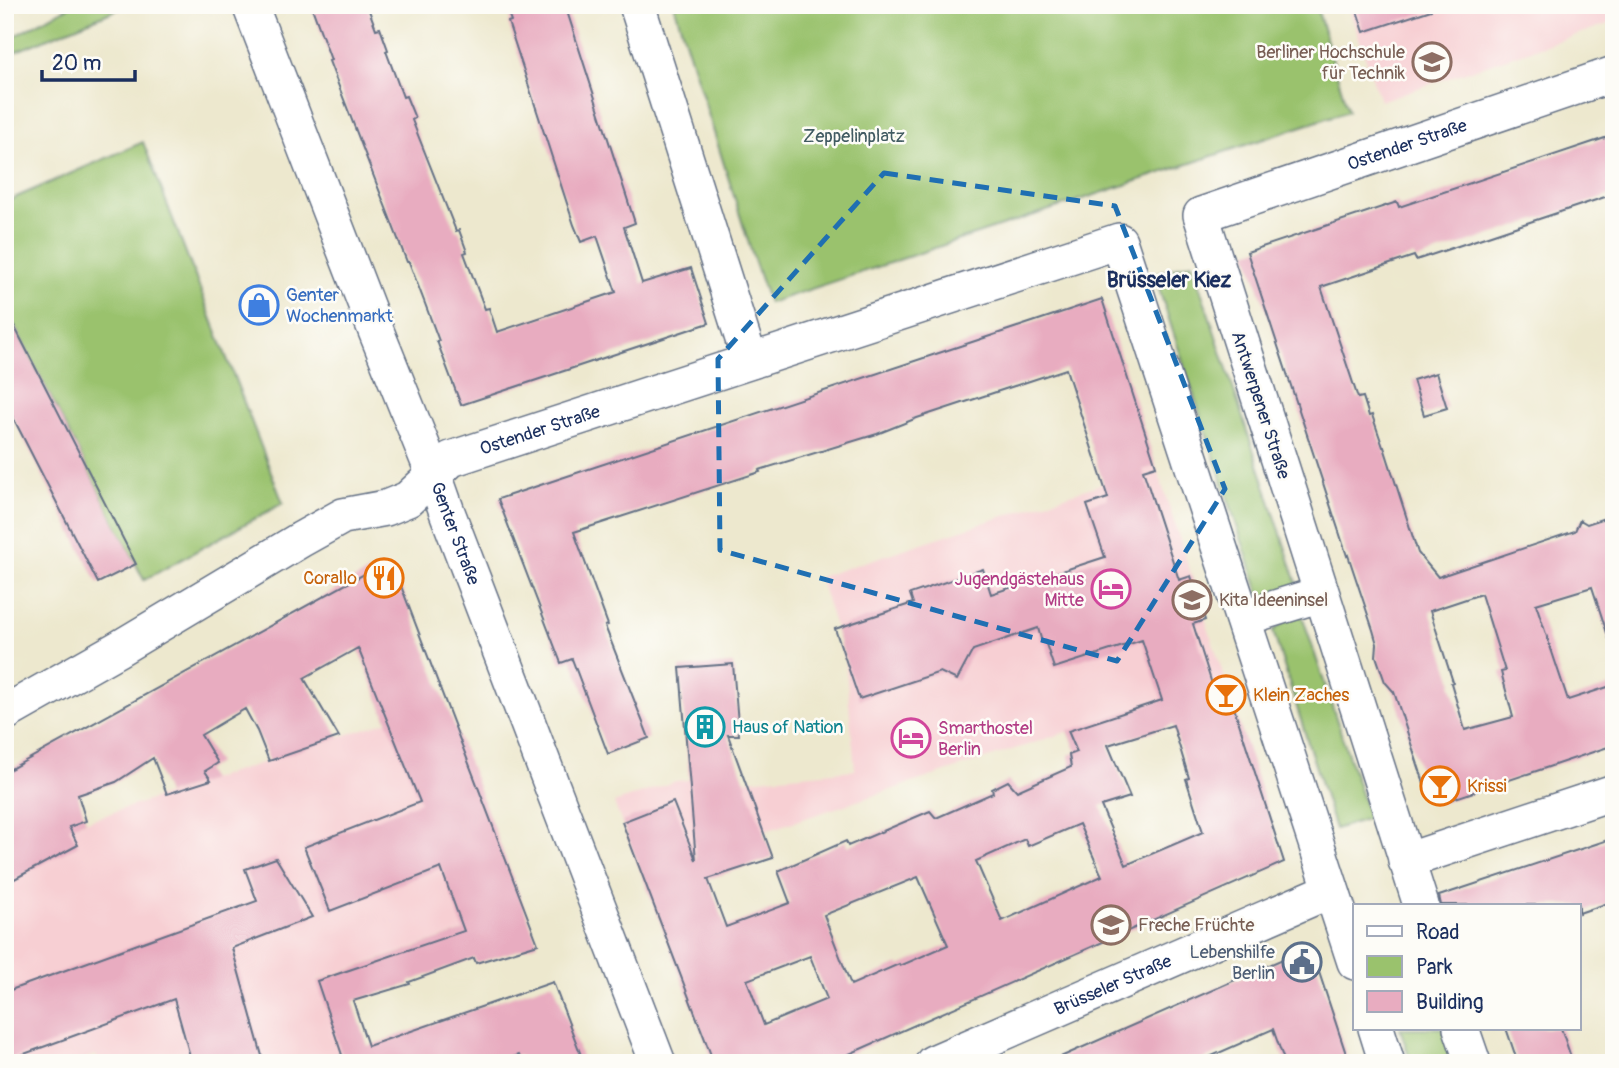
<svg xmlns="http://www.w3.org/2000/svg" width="1619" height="1068" viewBox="0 0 1619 1068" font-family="Pangolin,sans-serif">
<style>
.built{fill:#f7cfd3}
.green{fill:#9ac26d;stroke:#5a7866;stroke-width:2}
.building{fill:#e8acc0;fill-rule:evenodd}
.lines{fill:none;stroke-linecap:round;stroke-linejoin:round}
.minor-casing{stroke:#647085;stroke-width:38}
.minor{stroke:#fff;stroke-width:35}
.marked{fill:none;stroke:#1f6fb2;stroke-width:5;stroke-dasharray:14 9;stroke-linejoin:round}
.labels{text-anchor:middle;stroke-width:5;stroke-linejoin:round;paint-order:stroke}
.education-label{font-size:18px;fill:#785e54;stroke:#fdfcf7;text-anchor:start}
.park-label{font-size:18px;fill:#415b62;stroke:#fdfcf7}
.street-label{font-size:18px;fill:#1b2f5e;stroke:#fdfcf7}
.shop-label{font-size:18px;fill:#366cbe;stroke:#fdfcf7;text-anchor:start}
.food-label{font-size:18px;fill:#c56008;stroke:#fdfcf7;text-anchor:start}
.hotel-label{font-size:18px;fill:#b23c85;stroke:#fdfcf7;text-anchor:end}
.culture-label{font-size:18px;fill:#0d838f;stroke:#fdfcf7;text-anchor:start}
.service-label{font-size:18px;fill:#4e5e75;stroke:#fdfcf7;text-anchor:end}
.quarter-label{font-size:21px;font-weight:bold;fill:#1b2f5e;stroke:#fdfcf7}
</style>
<rect width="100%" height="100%" fill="#fdfcf7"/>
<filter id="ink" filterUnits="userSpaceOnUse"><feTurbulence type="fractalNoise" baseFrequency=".0143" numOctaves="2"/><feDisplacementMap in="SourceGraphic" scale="14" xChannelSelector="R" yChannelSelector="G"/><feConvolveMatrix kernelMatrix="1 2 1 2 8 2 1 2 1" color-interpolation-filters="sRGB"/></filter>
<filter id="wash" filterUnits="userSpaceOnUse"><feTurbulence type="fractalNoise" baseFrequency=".00686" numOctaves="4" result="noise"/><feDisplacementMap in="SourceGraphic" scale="28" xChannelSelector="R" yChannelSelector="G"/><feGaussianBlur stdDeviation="1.57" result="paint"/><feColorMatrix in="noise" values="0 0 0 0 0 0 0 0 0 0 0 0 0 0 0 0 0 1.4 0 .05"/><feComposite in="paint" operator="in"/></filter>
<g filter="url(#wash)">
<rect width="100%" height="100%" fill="#ede8ce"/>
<path class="built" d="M 1348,5 L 1614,5 L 1614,22 L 1380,101 Z
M 1156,466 L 1225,680 L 641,872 L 614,803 L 676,781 L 702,778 L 704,784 L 855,770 L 845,658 L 819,577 Z
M 445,702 L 525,910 L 317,980 L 345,1063 L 99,1063 L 96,1055 L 72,1063 L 5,1063 L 5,773 L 69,827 Z"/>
<path class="green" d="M 72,5 L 128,5 L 5,56 L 5,41 Z
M 674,5 L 1316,5 L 1348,111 L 769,303 L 754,260 Z
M 143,142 L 283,503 L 144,580 L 5,308 L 5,202 Z
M 1192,263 L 1299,589 L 1262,602 L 1154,274 Z
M 1300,609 L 1369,818 L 1335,829 L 1273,631 Z
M 1400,1028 L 1443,1028 L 1455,1063 L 1411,1063 Z"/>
<g id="blocks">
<path class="building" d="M 311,5 L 367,5 L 376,29 L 380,28 L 388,50 L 386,51 L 403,97 L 406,96 L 415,118 L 412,120 L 456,231 L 459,230 L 467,252 L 464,253 L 485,309 L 489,308 L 497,332 L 616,292 L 597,236 L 581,242 L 574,225 L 508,22 L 511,21 L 505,5 L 565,5 L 635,223 L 624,227 L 642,283 L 691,268 L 709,323 L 461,405 L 437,341 L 439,341 L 424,301 L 409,262 L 407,262 L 329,61 L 331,60 Z
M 1355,5 L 1431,5 L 1431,10 L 1364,32 Z
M 1614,135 L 1614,194 L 1416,260 L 1414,256 L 1321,287 L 1358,398 L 1363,397 L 1369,416 L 1372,415 L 1383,447 L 1384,447 L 1418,553 L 1438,577 L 1575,531 L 1580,520 L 1587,524 L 1614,515 L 1614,638 L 1609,639 L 1592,587 L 1536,604 L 1568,700 L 1614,685 L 1614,745 L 1438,804 L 1429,798 L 1394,692 L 1385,682 L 1376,656 L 1377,644 L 1373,630 L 1348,555 L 1347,556 L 1247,252 L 1397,202 L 1399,207 ZM 1481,594 L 1505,671 L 1501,672 L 1513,717 L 1465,730 L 1451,683 L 1453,682 L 1430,611 Z
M 1102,299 L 1156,466 L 1143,470 L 1179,580 L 1191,576 L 1205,620 L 1193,624 L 1212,684 L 1225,680 L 1284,862 L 829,1063 L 714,1063 L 622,822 L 673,802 L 696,860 L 680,668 L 733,664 L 739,735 L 728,735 L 773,858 L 708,879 L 726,927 L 790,903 L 778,871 L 846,841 L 848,846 L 930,811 L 936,818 L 993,793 L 992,789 L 1008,781 L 1017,791 L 1071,767 L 1069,755 L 1077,752 L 1068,731 L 1162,700 L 1142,640 L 1054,668 L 1045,641 L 1042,642 L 1038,628 L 973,650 L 957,680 L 940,672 L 859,699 L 835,629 L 913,603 L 910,594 L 983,569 L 991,594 L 1105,557 L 1087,505 L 1108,498 L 1066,369 L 917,418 L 877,434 L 759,470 L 760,472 L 574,532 L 608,625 L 605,626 L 649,738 L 608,754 L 572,659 L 561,663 L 498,499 ZM 1173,725 L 1189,778 L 1186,779 L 1203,832 L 1126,865 L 1101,806 L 1130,797 L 1108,745 ZM 1079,824 L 1102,876 L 1002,921 L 976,861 L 1025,839 L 1028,846 ZM 918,877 L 948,945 L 900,966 L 899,964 L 851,985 L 824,915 ZM 810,956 L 827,999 L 764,1025 L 747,980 Z
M 5,308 L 136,564 L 98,583 L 5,402 Z
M 1436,373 L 1447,408 L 1424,415 L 1413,380 Z
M 377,567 L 386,568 L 396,573 L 538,944 L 476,963 L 474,958 L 409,982 L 410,984 L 353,1001 L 368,1046 L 553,982 L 584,1063 L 522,1063 L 519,1055 L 496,1063 L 332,1063 L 331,1059 L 342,1055 L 317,981 L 464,931 L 441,868 L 330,911 L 304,847 L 420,802 L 358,648 L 304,678 L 339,737 L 269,761 L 257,731 L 245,709 L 201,735 L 218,763 L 205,771 L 211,780 L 167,794 L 153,758 L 116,782 L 78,795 L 86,821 L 69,827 L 78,845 L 5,884 L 5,772 Z
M 1614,838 L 1614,901 L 1579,913 L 1579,905 L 1441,905 L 1439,896 Z
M 276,858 L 312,917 L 232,948 L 264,1063 L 192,1063 L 174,999 L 5,1061 L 5,992 L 257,901 L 245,869 Z
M 1301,951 L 1314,957 L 1349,1063 L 1285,1063 L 1273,1029 L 1196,1063 L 1047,1063 Z
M 1506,1028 L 1561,1028 L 1573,1063 L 1518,1063 Z"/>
</g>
</g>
<g filter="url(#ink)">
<use href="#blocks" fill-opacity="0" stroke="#647085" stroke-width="2"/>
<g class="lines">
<g class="minor-casing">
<g id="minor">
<path id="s1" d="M 250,5 L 376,331 L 434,475 L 447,512 L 658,1063"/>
<path d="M 637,5 L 750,361"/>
<path d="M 1243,618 L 1321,594"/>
<path id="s2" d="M 5,713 L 118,649 L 300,540 L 343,516 L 386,508 L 408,499 L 451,459 L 1119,241 L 1355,962"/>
<path d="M 1406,861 L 1614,792"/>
<path id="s3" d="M 1421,905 L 1201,215 L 1614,74"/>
<path d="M 1376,1028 L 1387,1063"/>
<path d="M 1461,1028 L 1473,1063"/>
<path id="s4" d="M 933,1063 L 1331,890"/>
</g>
</g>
<use href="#minor" class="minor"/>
</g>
</g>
<path class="marked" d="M 884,173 L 1115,206 L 1225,489 L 1117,661 L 720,550 L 718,359 Z"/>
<defs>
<g id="university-ring" transform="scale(2.0125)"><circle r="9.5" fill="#fdfcf7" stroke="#8d6e63" stroke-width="1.5"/><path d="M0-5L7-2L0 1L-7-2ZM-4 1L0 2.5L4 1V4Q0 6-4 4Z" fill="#8d6e63"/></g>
<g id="shop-ring" transform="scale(2.0125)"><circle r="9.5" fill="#fdfcf7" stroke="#3f7fe0" stroke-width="1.5"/><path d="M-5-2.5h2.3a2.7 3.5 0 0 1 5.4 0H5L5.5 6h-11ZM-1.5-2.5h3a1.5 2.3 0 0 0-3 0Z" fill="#3f7fe0"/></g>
<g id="restaurant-ring" transform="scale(2.0125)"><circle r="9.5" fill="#fdfcf7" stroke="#e8710a" stroke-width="1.5"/><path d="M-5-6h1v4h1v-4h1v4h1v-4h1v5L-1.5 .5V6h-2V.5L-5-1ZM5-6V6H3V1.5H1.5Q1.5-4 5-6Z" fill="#e8710a"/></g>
<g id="hotel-ring" transform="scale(2.0125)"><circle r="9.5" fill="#fdfcf7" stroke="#d1479c" stroke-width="1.5"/><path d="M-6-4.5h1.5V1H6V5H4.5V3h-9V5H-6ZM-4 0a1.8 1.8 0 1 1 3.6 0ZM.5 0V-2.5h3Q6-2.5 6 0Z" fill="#d1479c"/></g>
<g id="school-ring" transform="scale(2.0125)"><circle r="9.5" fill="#fdfcf7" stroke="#8d6e63" stroke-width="1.5"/><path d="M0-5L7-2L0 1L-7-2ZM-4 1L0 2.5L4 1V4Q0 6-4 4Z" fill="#8d6e63"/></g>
<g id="bar-ring" transform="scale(2.0125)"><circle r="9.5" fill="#fdfcf7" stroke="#e8710a" stroke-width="1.5"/><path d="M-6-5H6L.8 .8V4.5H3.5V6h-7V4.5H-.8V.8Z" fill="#e8710a"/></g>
<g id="building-ring" transform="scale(2.0125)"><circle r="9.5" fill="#fdfcf7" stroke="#0f9aa8" stroke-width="1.5"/><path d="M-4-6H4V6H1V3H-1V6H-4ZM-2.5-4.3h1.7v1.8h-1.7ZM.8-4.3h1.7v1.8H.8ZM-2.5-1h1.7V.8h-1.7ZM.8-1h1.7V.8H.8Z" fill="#0f9aa8"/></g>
<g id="civic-ring" transform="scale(2.0125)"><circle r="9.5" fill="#fdfcf7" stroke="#5c6f8a" stroke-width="1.5"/><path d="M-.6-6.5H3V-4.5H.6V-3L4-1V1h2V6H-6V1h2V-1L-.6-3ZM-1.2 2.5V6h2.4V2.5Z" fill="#5c6f8a"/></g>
</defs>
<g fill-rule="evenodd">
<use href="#university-ring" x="1432" y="62"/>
<use href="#shop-ring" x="259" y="305"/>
<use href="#restaurant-ring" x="384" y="578"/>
<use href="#hotel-ring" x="1111" y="589"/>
<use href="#school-ring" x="1192" y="600"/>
<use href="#bar-ring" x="1226" y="695"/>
<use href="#building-ring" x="705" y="727"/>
<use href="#hotel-ring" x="911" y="738"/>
<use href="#bar-ring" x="1440" y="786"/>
<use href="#school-ring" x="1111" y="925"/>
<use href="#civic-ring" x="1302" y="962"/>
</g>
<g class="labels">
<g class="education-label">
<text x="1405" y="58" text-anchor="end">Berliner Hochschule<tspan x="1405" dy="21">für Technik</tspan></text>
<text x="1219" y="606">Kita Ideeninsel</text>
<text x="1138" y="931">Freche Früchte</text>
</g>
<g class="park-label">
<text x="854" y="142">Zeppelinplatz</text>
</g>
<g class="street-label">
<text dy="6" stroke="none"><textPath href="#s3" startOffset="942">Ostender Straße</textPath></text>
<text transform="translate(1261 405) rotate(72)" y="6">Antwerpener Straße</text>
<text dy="6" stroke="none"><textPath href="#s2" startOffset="611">Ostender Straße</textPath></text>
<text dy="6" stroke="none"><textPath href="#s1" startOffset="567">Genter Straße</textPath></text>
<text dy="6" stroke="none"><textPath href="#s4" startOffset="196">Brüsseler Straße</textPath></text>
</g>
<g class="shop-label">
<text x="286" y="301">Genter<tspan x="286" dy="21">Wochenmarkt</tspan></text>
</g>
<g class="food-label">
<text x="357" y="584" text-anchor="end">Corallo</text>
<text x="1253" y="701">Klein Zaches</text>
<text x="1467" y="792">Krissi</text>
</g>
<g class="hotel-label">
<text x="1084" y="585">Jugendgästehaus<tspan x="1084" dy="21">Mitte</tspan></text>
<text x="938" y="734" text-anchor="start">Smarthostel<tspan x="938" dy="21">Berlin</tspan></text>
</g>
<g class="culture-label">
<text x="732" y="733">Haus of Nation</text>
</g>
<g class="service-label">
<text x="1275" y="958">Lebenshilfe<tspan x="1275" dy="21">Berlin</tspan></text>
</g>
<g class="quarter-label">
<text x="1169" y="287">Brüsseler Kiez</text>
</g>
</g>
<rect width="1619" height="1068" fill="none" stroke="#fdfcf7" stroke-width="28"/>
<rect x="1353" y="904" width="228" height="126" fill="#fdfcf7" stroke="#a3aaba" stroke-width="2"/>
<rect x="1367" y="926" width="35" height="10" fill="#ffffff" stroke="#a3aaba" stroke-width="2"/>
<text x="1416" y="939" font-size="21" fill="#1b2f5e">Road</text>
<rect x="1367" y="956" width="35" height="21" fill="#9ac26d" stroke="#a3aaba" stroke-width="2"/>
<text x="1416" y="974" font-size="21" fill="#1b2f5e">Park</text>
<rect x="1367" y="991" width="35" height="21" fill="#e8acc0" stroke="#a3aaba" stroke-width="2"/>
<text x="1416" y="1009" font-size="21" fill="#1b2f5e">Building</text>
<path d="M42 70v10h93v-10" fill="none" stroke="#1b2f5e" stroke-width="3.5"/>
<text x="52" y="70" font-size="21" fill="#1b2f5e" stroke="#fdfcf7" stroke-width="5" paint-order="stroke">20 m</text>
</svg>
